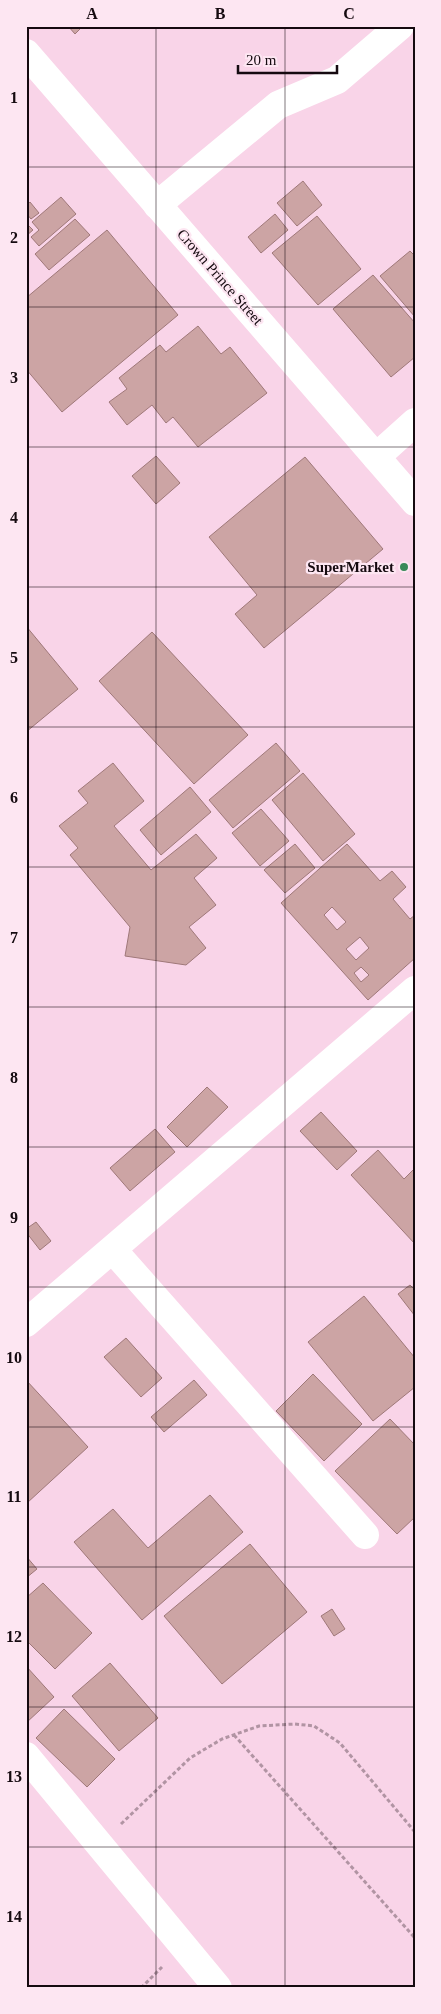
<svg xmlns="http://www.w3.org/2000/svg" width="441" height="2014" viewBox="0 0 441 2014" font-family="Georgia,serif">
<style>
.building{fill:#cca4a4;stroke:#9f7879;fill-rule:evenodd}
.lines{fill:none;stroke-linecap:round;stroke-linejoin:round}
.path{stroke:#b194a3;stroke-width:3;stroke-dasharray:4 2.5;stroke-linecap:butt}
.street{stroke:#fff;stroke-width:28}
.secondary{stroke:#fff;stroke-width:28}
.grid{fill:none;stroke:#150a10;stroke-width:1;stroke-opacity:0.55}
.poi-dot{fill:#398959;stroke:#fde6f2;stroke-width:2}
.labels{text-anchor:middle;stroke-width:4.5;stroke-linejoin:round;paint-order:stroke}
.street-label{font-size:15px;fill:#150a10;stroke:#fde6f2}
.poi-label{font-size:15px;font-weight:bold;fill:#150a10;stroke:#fde6f2;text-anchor:end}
.neatline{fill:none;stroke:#150a10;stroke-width:2}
.grid-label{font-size:16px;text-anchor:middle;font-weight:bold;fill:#150a10}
</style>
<rect width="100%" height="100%" fill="#f9d4e8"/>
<path class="building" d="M 68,26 L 83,26 L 75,34 Z
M 303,181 L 322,205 L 297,226 L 277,203 Z
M 61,197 L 76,214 L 39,246 L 31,237 L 39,230 L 32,222 Z
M 30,202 L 39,213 L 31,219 L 26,213 L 26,206 Z
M 275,214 L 288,230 L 261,253 L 248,237 Z
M 317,216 L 361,269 L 318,305 L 272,253 Z
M 75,219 L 90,235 L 49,270 L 35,254 Z
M 26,223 L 33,230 L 26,236 Z
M 107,230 L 178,315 L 62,412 L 26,369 L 26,298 Z
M 410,251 L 415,256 L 415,317 L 380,276 Z
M 373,275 L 415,323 L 415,357 L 391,377 L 333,309 Z
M 198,326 L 221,354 L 230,347 L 267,393 L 198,447 L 173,417 L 166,423 L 152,405 L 127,425 L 109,402 L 127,389 L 119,378 L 160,345 L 166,352 Z
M 156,456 L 180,483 L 156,504 L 132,476 Z
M 305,457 L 383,549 L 264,648 L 235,614 L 257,595 L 209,537 Z
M 26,626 L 78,689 L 26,732 Z
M 152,632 L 248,735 L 194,784 L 99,681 Z
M 276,743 L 300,771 L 233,828 L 209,800 Z
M 113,763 L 144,801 L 114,826 L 151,870 L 196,834 L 217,858 L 194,878 L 216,905 L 189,927 L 206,948 L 186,965 L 125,956 L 130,927 L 70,855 L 78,848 L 59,826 L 88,803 L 78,791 Z
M 303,773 L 355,834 L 323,861 L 272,800 Z
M 190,787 L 211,812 L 161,855 L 140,830 Z
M 261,809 L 289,841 L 260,866 L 232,833 Z
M 295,844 L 315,868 L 285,893 L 264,870 Z
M 347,844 L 380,881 L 392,871 L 406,887 L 393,899 L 410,919 L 415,915 L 415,958 L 368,1000 L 281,903 ZM 332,907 L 346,922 L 337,930 L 324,915 ZM 360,937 L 369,948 L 356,960 L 346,949 ZM 361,967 L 369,975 L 361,982 L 354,973 Z
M 207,1087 L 228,1107 L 187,1147 L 167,1127 Z
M 321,1112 L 357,1151 L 337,1170 L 300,1131 Z
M 155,1129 L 175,1152 L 130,1191 L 110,1168 Z
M 378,1150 L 404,1179 L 415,1168 L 415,1244 L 351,1175 Z
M 36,1222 L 51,1241 L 40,1250 L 26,1232 L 26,1229 Z
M 410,1285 L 415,1290 L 415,1316 L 398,1294 Z
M 364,1296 L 415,1358 L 415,1387 L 373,1421 L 308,1342 Z
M 126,1338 L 162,1378 L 141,1397 L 104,1357 Z
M 313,1374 L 362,1424 L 324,1461 L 276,1411 Z
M 26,1380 L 88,1447 L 27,1503 L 26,1502 Z
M 194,1380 L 207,1395 L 164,1432 L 151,1417 Z
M 390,1419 L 415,1445 L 415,1517 L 397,1534 L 335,1471 Z
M 210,1495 L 243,1532 L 142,1620 L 74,1542 L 113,1509 L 148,1548 Z
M 250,1544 L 307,1612 L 222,1684 L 164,1616 Z
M 26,1556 L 37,1569 L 26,1578 Z
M 43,1583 L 92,1633 L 55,1669 L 26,1640 L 26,1598 Z
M 332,1609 L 345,1629 L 334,1636 L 321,1616 Z
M 110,1663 L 158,1718 L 119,1751 L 72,1696 Z
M 26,1666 L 54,1697 L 26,1723 Z
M 64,1709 L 115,1759 L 87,1787 L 36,1738 Z"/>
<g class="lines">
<path class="path" d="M 234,1735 L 415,1938
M 121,1824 L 190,1758 L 222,1739 L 259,1726 L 295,1724 L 314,1726 L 340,1743 L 415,1832
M 141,1988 L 162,1967"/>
<path class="street" d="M 157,205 L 278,105 L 337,80 L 400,26
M 376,457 L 415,422
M 113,1250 L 365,1535
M 26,1323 L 415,990
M 26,1756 L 218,1988"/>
<path class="secondary" d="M 26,53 L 415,502"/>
</g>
<path class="grid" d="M 156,26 L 156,1988M 285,26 L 285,1988M 26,167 L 415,167M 26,307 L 415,307M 26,447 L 415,447M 26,587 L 415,587M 26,727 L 415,727M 26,867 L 415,867M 26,1007 L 415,1007M 26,1147 L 415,1147M 26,1287 L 415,1287M 26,1427 L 415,1427M 26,1567 L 415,1567M 26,1707 L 415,1707M 26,1847 L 415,1847"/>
<circle class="poi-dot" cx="404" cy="567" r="5"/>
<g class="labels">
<g class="street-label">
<text transform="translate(220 277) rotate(49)" y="5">Crown Prince Street</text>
</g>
<g class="poi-label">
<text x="394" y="572">SuperMarket</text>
</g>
</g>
<rect width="441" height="2014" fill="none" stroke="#fde6f2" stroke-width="55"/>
<path d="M238 65v8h99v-8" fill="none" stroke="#150a10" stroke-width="2.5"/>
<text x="246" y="65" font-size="15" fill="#150a10" stroke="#fde6f2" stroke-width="4" paint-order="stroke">20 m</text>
<rect x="28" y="28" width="386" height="1958" class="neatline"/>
<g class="grid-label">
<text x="92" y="19">A</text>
<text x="220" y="19">B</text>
<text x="349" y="19">C</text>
<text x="14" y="103">1</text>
<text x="14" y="243">2</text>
<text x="14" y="383">3</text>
<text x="14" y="523">4</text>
<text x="14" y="663">5</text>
<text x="14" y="803">6</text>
<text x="14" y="943">7</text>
<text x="14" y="1083">8</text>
<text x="14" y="1223">9</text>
<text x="14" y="1363">10</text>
<text x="14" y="1502">11</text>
<text x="14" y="1642">12</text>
<text x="14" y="1782">13</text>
<text x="14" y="1922">14</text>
</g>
</svg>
